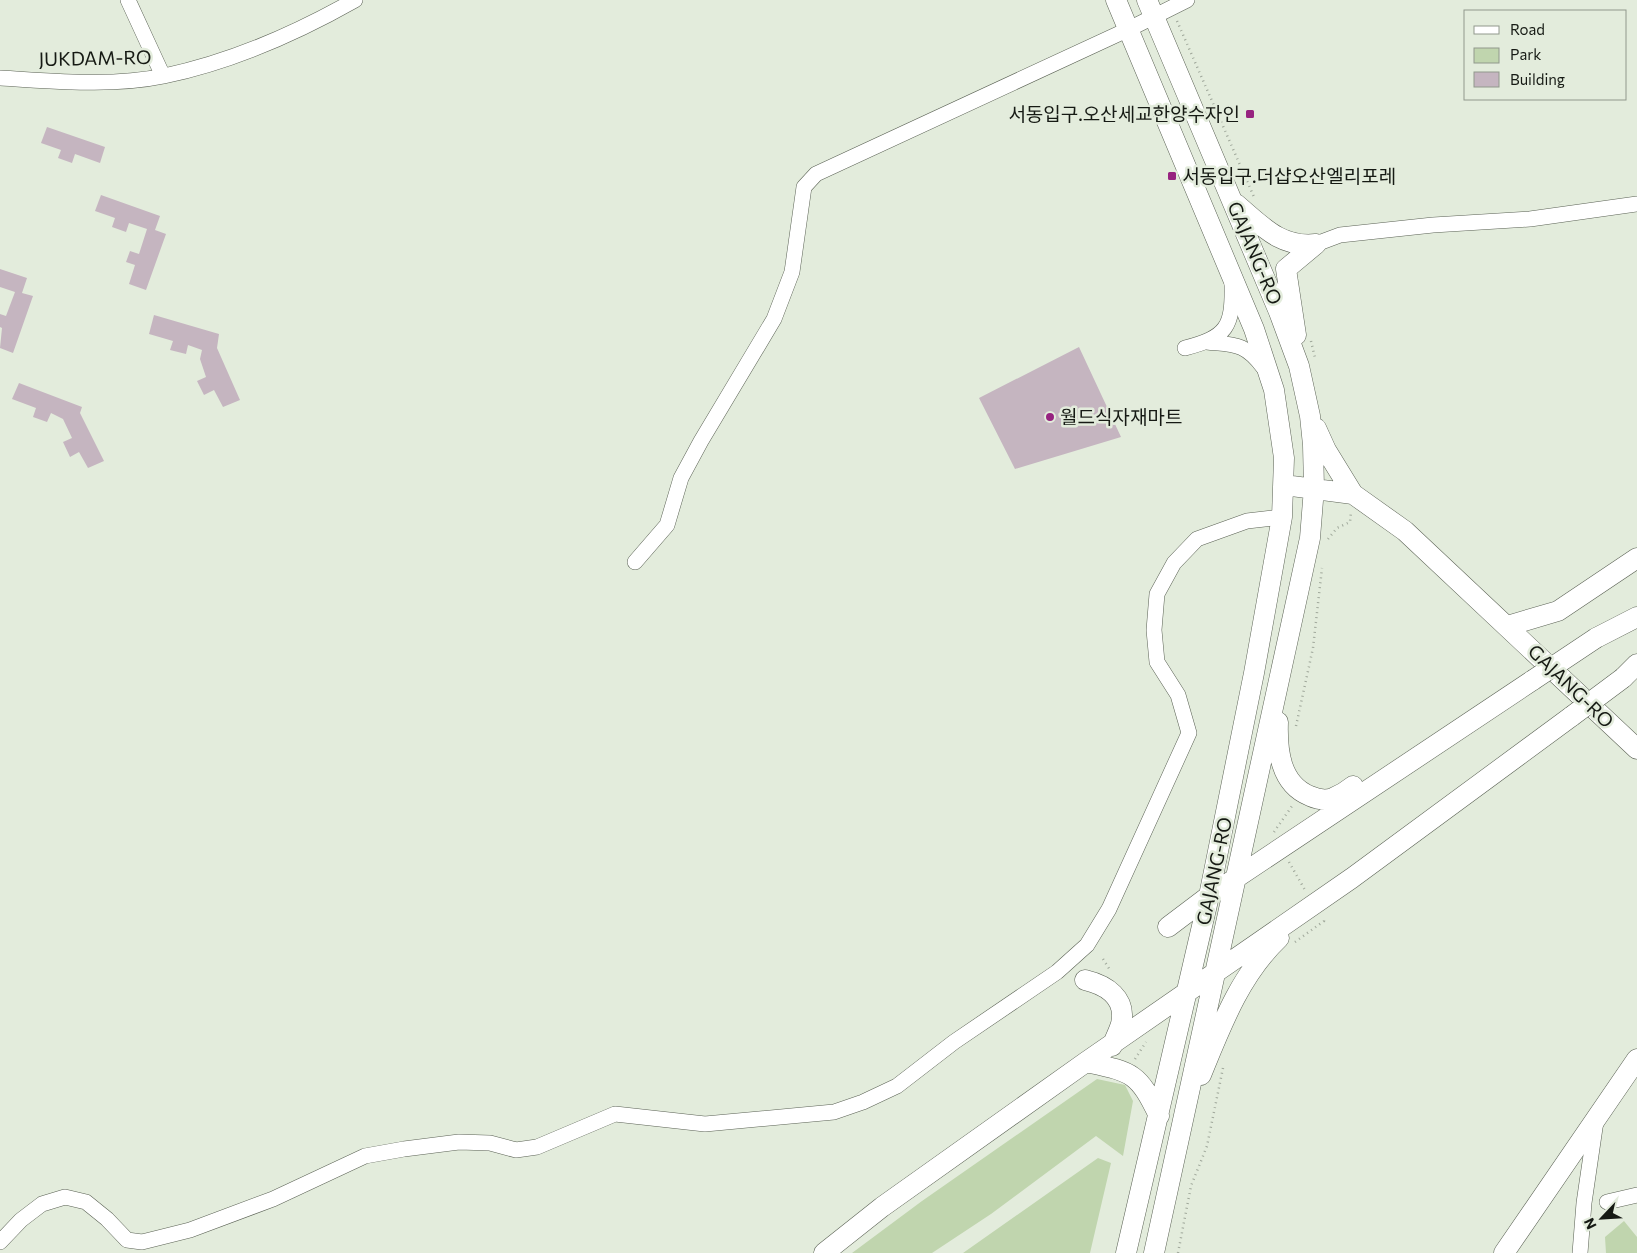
<svg xmlns="http://www.w3.org/2000/svg" width="1637" height="1253" viewBox="0 0 1637 1253" font-family="Commissioner,'Noto Sans KR',sans-serif">
<style>
.green{fill:#c0d5ae}
.building{fill:#c5b5c0}
.lines{fill:none;stroke-linecap:round;stroke-linejoin:round}
.street-casing{stroke:#5b6255;stroke-width:16}
.secondary-casing{stroke:#5b6255;stroke-width:21}
.path{stroke:#a0a89b;stroke-width:2.5;stroke-dasharray:1 4;stroke-linecap:butt}
.street{stroke:#fff;stroke-width:15}
.secondary{stroke:#fff;stroke-width:20}
.secondary-bridge-casing{stroke:#5b6255;stroke-width:21;stroke-linecap:butt}
.secondary-bridge{stroke:#fff;stroke-width:20}
.poi-dot{fill:#972380;stroke:#e3ecdc;stroke-width:2}
.labels{text-anchor:middle;stroke-width:5;stroke-linejoin:round;paint-order:stroke}
.street-label{font-size:19px;fill:#161a14;stroke:#e3ecdc}
.poi-label{font-size:19px;fill:#161a14;stroke:#e3ecdc;text-anchor:start}
</style>
<rect width="100%" height="100%" fill="#e3ecdc"/>
<path class="green" d="M 1097,1079 L 1125,1085 L 1133,1101 L 1123,1156 L 1096,1136 L 991,1214 L 932,1253 L 852,1253 L 922,1201 Z
M 1098,1158 L 1111,1163 L 1090,1253 L 963,1253 Z
M 1624,1221 L 1637,1237 L 1637,1253 L 1606,1253 L 1605,1237 Z"/>
<path class="building" d="M 47,127 L 105,147 L 100,163 L 75,154 L 72,163 L 58,158 L 61,150 L 41,143 Z
M 101,195 L 160,216 L 155,230 L 166,234 L 146,290 L 129,284 L 135,265 L 126,262 L 130,251 L 139,254 L 147,229 L 129,223 L 126,232 L 112,227 L 115,218 L 95,211 Z
M 0,269 L 27,278 L 22,293 L 33,296 L 13,353 L 0,348 L 2,328 L 0,327 L 0,314 L 6,316 L 15,292 L 0,287 Z
M 154,315 L 219,334 L 217,348 L 240,400 L 223,407 L 214,390 L 204,395 L 197,381 L 206,377 L 200,359 L 202,350 L 188,345 L 186,354 L 170,350 L 173,341 L 149,334 Z
M 1079,347 L 1121,437 L 1015,469 L 979,398 Z
M 19,383 L 82,407 L 80,413 L 104,461 L 88,468 L 79,452 L 70,457 L 63,442 L 72,438 L 63,419 L 51,413 L 47,422 L 33,417 L 36,408 L 12,399 Z"/>
<g class="lines">
<g class="street-casing">
<path id="street" d="M 128,0 L 163,76
M 0,78 C 54,81 111,87 164,76 C 231,62 295,34 355,0
M 1316,244 L 1340,235 L 1433,225 L 1530,219 L 1637,204
M 1207,342 C 1235,345 1245,343 1263,367
M 1185,348 C 1227,337 1233,327 1232,284
M 635,562 L 667,525 L 681,478 L 701,441 L 774,319 L 792,272 L 804,187 L 816,174 L 1129,29 L 1187,0
M 1607,1202 L 1637,1195
M 0,1242 L 21,1220 L 42,1204 L 65,1197 L 86,1202 L 107,1219 L 127,1240 L 142,1242 L 190,1230 L 273,1199 L 365,1156 L 404,1149 L 459,1142 L 490,1143 L 516,1150 L 537,1147 L 615,1114 L 705,1124 L 834,1112 L 863,1102 L 897,1086 L 954,1042 L 1057,972 L 1087,945 L 1109,909 L 1189,733 L 1178,695 L 1157,662 L 1154,630 L 1157,594 L 1174,563 L 1197,539 L 1247,521 L 1282,517
M 1580,1253 L 1584,1203 L 1596,1121"/>
</g>
<g class="secondary-casing">
<path id="secondary" d="M 1116,0 L 1254,329 L 1274,390 L 1284,458 L 1282,517 L 1254,673 L 1209,896 L 1126,1253
M 1147,0 L 1279,312 L 1299,366 L 1310,416 L 1313,445 L 1314,488 L 1310,538 L 1154,1253
M 1236,204 C 1261,225 1280,248 1316,244
M 1296,335 L 1286,269 L 1316,244
M 1316,428 L 1326,450 L 1353,494
M 1284,485 L 1353,494 L 1405,531 L 1637,749
M 1507,626 L 1558,611 L 1637,558
M 1596,638 L 1637,617
M 1623,678 L 1637,664
M 1278,722 C 1277,750 1280,784 1310,796 C 1317,799 1325,801 1333,798 C 1340,795 1347,791 1353,786
M 1168,927 L 1209,896 L 1533,680
M 1085,980 C 1106,985 1127,998 1121,1024 C 1119,1031 1115,1039 1112,1046
M 1086,1062 C 1132,1072 1138,1072 1159,1116
M 1201,1075 C 1221,1026 1240,975 1279,938
M 824,1253 L 882,1207 L 1086,1062 L 1352,878 L 1572,716
M 1504,1253 L 1637,1059"/>
</g>
<path class="path" d="M 1177,21 L 1254,197
M 1311,341 L 1315,358
M 1328,539 L 1337,528 L 1350,522 L 1351,512
M 1296,726 L 1313,648 L 1322,568
M 1274,832 L 1292,806
M 1289,862 L 1305,890
M 1295,942 L 1324,921 L 1322,918
M 1103,959 L 1110,970
M 1135,1059 L 1146,1042
M 1178,1253 L 1191,1186 L 1207,1146 L 1223,1068"/>
<use href="#street" class="street"/>
<use href="#secondary" class="secondary"/>
<g class="secondary-bridge-casing">
<path id="secondary-bridge" d="M 1533,680 L 1596,638
M 1572,716 L 1623,678"/>
</g>
<use href="#secondary-bridge" class="secondary-bridge"/>
</g>
<g class="poi-dot">
<rect x="1245" y="109" width="10" height="10" rx="2.5"/>
<rect x="1167" y="171" width="10" height="10" rx="2.5"/>
<circle cx="1050" cy="417" r="5"/>
</g>
<g class="labels">
<g class="street-label">
<text transform="translate(95 58) rotate(-1)" y="7">JUKDAM-RO</text>
<text transform="translate(1255 253) rotate(67)" y="7">GAJANG-RO</text>
<text transform="translate(1571 686) rotate(44)" y="7">GAJANG-RO</text>
<text transform="translate(1214 871) rotate(-78)" y="7">GAJANG-RO</text>
</g>
<g class="poi-label">
<text x="1240" y="121" text-anchor="end">서동입구.오산세교한양수자인</text>
<text x="1182" y="183">서동입구.더샵오산엘리포레</text>
<text x="1060" y="424">월드식자재마트</text>
</g>
</g>
<rect x="1464" y="10" width="162" height="90" fill="#e3ecdc" stroke="#91988c"/>
<rect x="1474" y="26" width="25" height="8" fill="#ffffff" stroke="#91988c"/>
<text x="1510" y="35" font-size="15" fill="#161a14">Road</text>
<rect x="1474" y="48" width="25" height="15" fill="#c0d5ae" stroke="#91988c"/>
<text x="1510" y="60" font-size="15" fill="#161a14">Park</text>
<rect x="1474" y="72" width="25" height="15" fill="#c5b5c0" stroke="#91988c"/>
<text x="1510" y="85" font-size="15" fill="#161a14">Building</text>
<g transform="translate(1602 1218) rotate(245)" stroke="#e3ecdc" stroke-width="4" paint-order="stroke">
<path d="M0-4L9 19L0 12L-9 19Z" fill="#161a14"/>
<text y="-8" font-size="14" font-weight="bold" text-anchor="middle" fill="#161a14">N</text>
</g>
</svg>
